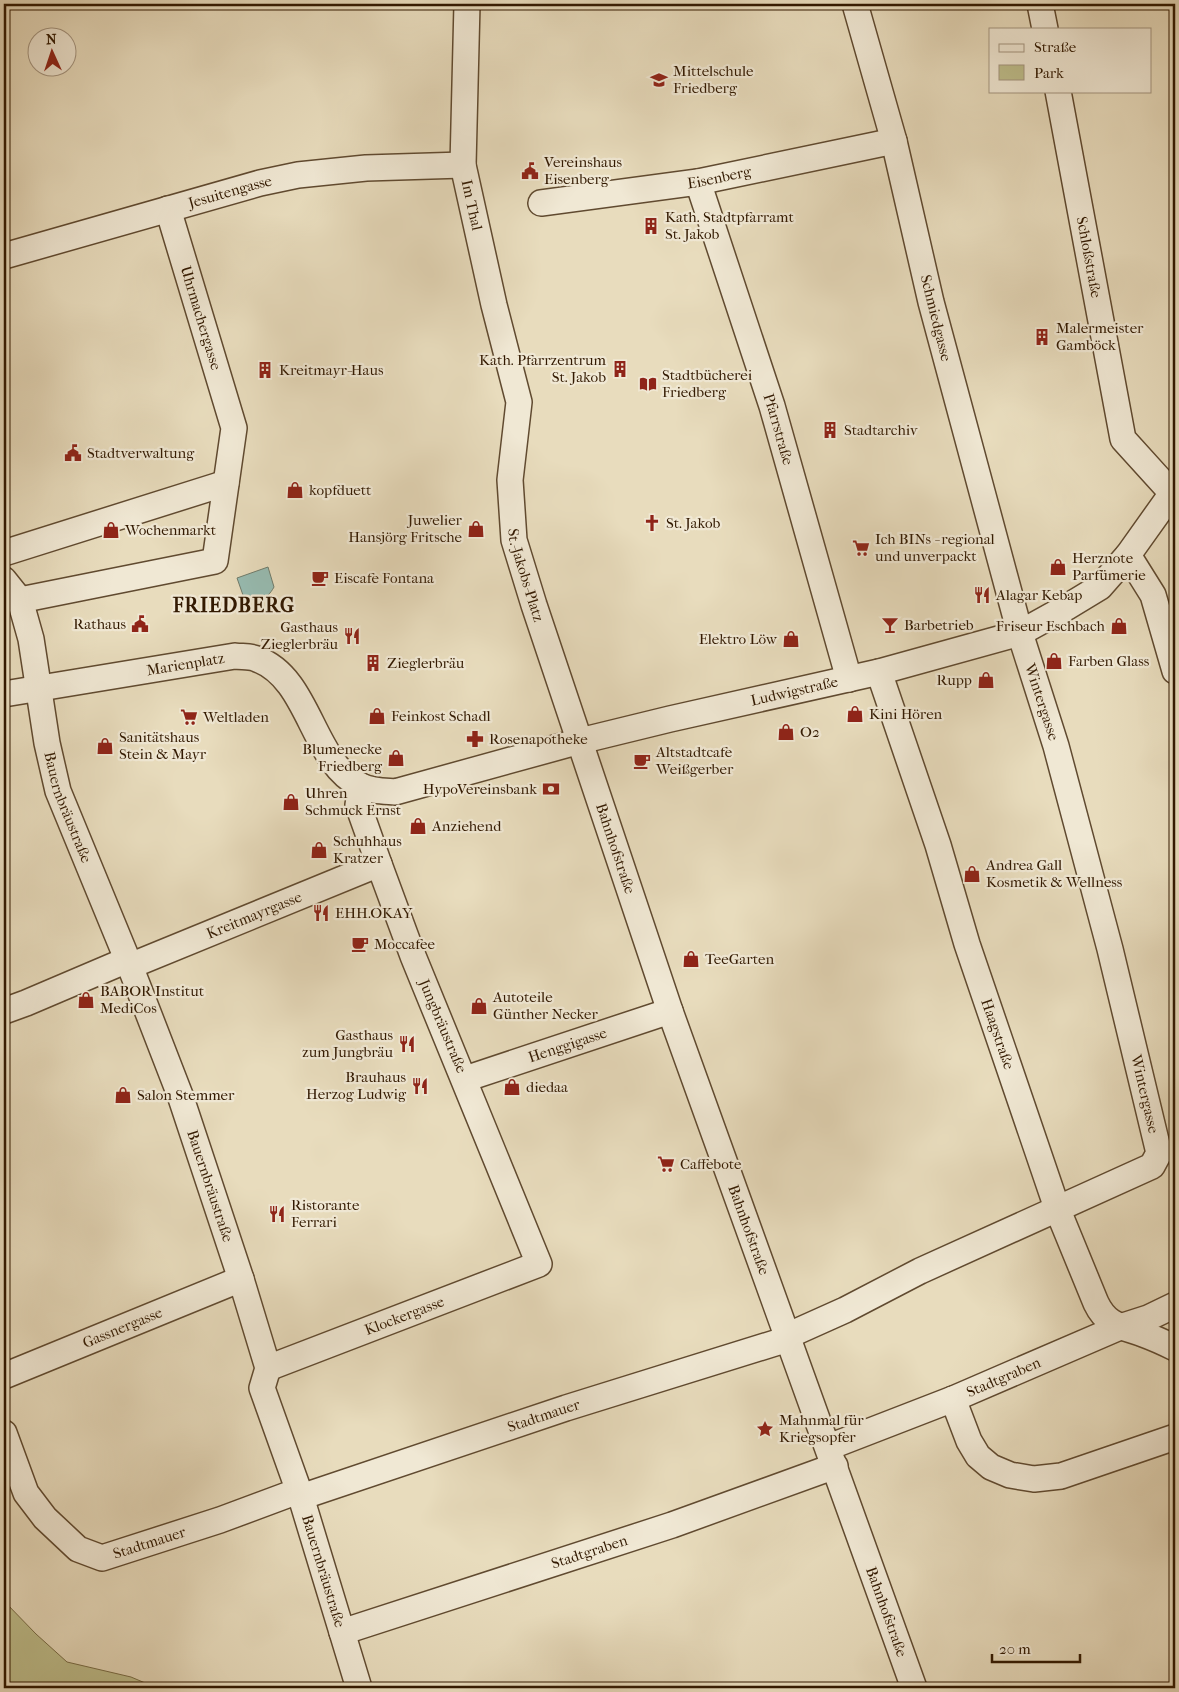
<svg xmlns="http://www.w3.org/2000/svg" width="1179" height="1692" viewBox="0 0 1179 1692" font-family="'IM FELL French Canon',serif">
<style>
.green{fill:#bebe8c;stroke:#786c46}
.water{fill:#97bcb2;stroke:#6f7b6b}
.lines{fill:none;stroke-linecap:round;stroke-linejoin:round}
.minor-casing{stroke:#604a30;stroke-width:28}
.minor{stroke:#f0e8d4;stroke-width:25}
.labels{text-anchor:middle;stroke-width:4.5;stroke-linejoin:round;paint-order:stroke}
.poi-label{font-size:15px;fill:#321901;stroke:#f0e8d4;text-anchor:start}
.street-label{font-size:15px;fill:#321901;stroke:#f0e8d4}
.district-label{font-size:20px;font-weight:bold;letter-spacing:1px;fill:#321901;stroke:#f0e8d4}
</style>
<rect width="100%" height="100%" fill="#e8dcbd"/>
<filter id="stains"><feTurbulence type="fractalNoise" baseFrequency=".004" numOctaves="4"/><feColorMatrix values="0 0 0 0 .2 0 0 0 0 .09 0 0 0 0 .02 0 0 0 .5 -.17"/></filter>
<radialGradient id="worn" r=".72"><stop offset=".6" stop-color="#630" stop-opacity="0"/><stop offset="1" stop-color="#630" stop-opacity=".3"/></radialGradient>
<path class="green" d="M 4,1601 L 36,1634 L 67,1662 L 131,1677 L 157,1688 L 25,1688 L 4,1682 Z"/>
<path class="water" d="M 268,567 L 274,587 C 267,600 258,602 244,598 L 237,578 Z"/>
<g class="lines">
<g class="minor-casing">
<g id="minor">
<path id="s1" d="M 467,4 L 463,165 L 494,305 L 519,402 L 510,480 L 514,540 L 534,605 L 670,1011 L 914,1688"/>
<path d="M 1040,4 L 1045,29"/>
<path id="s2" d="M 1058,91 L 1123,439 L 1172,493"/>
<path id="s3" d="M 698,182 L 772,406 L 849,679"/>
<path id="s4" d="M 541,203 L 698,182 L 894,141"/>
<path id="s5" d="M 4,256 L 260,183 L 298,175 L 366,168 L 463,165"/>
<path d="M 4,553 L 226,483"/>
<path d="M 1128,555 L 1153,595 L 1175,671"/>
<path id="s6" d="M 4,580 L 20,600 L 31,639 L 47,743 L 58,791 L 130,966 L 180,1095 L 241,1279 L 268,1368 L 262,1388 L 301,1497 L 359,1688"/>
<path d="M 20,600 L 215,561 L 234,428 L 168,209"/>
<path id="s7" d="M 879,672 L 938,845 L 967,944 L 1057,1208 L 1096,1303 C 1107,1326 1121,1326 1143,1334 C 1154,1338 1165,1343 1175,1348"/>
<path id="s8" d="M 4,694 L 235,656 C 242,657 251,656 257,659 C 311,679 311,762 361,786 C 372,791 383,791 395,792 L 580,741 L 670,719 L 879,672 L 1020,633 L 1067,607 L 1100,587 L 1128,555 L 1175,489"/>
<path id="s9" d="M 130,966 L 379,864"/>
<path d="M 4,1011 L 26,1003 L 127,960"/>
<path id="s10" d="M 465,1079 L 670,1011"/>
<path d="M 787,1336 L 845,1310 L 920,1271 L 1152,1166 L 1159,1153 L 1110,949 L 1056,746 L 1020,633 L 931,302 L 894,141 L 855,4"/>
<path id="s11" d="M 268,1368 L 539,1264 L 413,956 L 379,864 L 358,805 L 361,786"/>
<path id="s12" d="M 4,1376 L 241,1279"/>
<path d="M 953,1399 L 969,1441 L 978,1456 L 991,1467 L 1010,1475 L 1034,1479 L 1061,1476 L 1175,1437"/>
<path id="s13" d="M 4,1433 L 26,1493 L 45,1518 L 78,1549 L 102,1558 L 220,1520 L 298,1491"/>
<path id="s14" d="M 829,1447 L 953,1399 L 1120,1327 L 1148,1318 L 1175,1305"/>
<path id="s15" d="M 301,1497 L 566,1408 L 788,1339"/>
<path id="s16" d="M 342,1632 L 672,1525 L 835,1466"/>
</g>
</g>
<use href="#minor" class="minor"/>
</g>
<defs>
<g id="school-bare" transform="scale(1.35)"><path d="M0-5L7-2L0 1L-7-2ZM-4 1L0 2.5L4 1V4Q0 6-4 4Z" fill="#8f2418" stroke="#f0e8d4" stroke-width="2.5" paint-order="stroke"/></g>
<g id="civic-bare" transform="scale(1.35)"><path d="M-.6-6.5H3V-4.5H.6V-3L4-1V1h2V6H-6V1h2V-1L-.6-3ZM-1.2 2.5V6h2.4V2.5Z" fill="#8f2418" stroke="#f0e8d4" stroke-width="2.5" paint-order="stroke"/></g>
<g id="building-bare" transform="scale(1.35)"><path d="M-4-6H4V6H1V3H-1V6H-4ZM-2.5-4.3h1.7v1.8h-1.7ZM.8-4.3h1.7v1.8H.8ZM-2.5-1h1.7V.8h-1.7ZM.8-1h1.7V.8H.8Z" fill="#8f2418" stroke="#f0e8d4" stroke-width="2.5" paint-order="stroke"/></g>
<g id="library-bare" transform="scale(1.35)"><path d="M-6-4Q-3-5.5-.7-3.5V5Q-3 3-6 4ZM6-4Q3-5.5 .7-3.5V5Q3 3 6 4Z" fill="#8f2418" stroke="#f0e8d4" stroke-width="2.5" paint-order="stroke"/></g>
<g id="shop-bare" transform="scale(1.35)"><path d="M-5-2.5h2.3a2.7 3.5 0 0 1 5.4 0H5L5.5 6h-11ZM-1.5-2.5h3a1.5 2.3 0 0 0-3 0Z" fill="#8f2418" stroke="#f0e8d4" stroke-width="2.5" paint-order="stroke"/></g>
<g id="church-bare" transform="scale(1.35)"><path d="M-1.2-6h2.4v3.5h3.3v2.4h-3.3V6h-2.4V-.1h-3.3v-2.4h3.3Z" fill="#8f2418" stroke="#f0e8d4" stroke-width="2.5" paint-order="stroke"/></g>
<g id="supermarket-bare" transform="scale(1.35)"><path d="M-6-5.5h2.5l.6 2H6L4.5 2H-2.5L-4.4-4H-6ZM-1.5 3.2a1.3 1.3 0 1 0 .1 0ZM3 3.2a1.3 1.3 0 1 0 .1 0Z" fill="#8f2418" stroke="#f0e8d4" stroke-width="2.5" paint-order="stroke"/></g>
<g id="cafe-bare" transform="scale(1.35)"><path d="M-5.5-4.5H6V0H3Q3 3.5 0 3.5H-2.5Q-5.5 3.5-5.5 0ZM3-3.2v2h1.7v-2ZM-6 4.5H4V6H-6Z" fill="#8f2418" stroke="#f0e8d4" stroke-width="2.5" paint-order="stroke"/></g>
<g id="restaurant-bare" transform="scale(1.35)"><path d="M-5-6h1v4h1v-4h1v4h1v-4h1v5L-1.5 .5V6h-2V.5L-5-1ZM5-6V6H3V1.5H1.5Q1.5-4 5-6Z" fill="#8f2418" stroke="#f0e8d4" stroke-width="2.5" paint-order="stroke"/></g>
<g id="bar-bare" transform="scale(1.35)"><path d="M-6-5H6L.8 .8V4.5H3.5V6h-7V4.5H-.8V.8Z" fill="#8f2418" stroke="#f0e8d4" stroke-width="2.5" paint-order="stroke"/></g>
<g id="pharmacy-bare" transform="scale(1.35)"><path d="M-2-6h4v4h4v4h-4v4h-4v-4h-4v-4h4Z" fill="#8f2418" stroke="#f0e8d4" stroke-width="2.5" paint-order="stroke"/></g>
<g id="bank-bare" transform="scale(1.35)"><path d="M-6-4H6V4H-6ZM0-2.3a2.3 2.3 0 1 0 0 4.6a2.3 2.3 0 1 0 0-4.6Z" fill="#8f2418" stroke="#f0e8d4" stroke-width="2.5" paint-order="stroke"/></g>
<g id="sight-bare" transform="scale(1.35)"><path d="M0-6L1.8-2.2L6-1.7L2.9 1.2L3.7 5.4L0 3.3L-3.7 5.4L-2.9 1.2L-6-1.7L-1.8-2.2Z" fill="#8f2418" stroke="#f0e8d4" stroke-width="2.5" paint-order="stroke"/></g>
</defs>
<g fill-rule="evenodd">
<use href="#school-bare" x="659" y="80"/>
<use href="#civic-bare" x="530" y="171"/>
<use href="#building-bare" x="651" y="226"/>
<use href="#building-bare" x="1042" y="337"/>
<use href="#building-bare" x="620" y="369"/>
<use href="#building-bare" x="265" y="370"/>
<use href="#library-bare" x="648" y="384"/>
<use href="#building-bare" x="830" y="430"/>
<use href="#civic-bare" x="73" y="453"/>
<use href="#shop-bare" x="295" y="490"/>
<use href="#church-bare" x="652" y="523"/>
<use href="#shop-bare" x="476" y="529"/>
<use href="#shop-bare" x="111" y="530"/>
<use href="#supermarket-bare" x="861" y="548"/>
<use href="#shop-bare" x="1058" y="567"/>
<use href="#cafe-bare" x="320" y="578"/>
<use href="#restaurant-bare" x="982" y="595"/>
<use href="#civic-bare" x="140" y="624"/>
<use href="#bar-bare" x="890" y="625"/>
<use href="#shop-bare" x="1119" y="626"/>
<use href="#restaurant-bare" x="352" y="636"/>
<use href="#shop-bare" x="791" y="639"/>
<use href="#shop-bare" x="1054" y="661"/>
<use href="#building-bare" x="373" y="663"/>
<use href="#shop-bare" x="986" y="680"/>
<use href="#shop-bare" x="855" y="714"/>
<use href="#shop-bare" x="377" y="716"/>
<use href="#supermarket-bare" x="189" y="717"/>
<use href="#shop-bare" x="786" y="732"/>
<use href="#pharmacy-bare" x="475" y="739"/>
<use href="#shop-bare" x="105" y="746"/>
<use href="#shop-bare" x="396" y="758"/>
<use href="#cafe-bare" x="642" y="761"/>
<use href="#bank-bare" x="551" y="789"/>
<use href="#shop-bare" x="291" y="802"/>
<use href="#shop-bare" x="418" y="826"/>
<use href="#shop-bare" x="319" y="850"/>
<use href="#shop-bare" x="972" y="874"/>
<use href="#restaurant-bare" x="321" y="913"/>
<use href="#cafe-bare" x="360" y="944"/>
<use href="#shop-bare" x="691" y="959"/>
<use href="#shop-bare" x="86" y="1000"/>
<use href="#shop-bare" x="479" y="1006"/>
<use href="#restaurant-bare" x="407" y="1044"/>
<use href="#restaurant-bare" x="420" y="1086"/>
<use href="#shop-bare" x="512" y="1087"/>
<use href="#shop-bare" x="123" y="1095"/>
<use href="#supermarket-bare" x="666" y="1164"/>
<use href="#restaurant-bare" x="277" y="1214"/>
<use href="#sight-bare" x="765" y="1429"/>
</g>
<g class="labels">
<g class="poi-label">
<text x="673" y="76">Mittelschule<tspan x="673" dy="17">Friedberg</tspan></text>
<text x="544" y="167">Vereinshaus<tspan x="544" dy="17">Eisenberg</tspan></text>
<text x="665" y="222">Kath. Stadtpfarramt<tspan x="665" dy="17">St. Jakob</tspan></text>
<text x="1056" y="333">Malermeister<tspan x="1056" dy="17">Gamböck</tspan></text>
<text x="606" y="365" text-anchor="end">Kath. Pfarrzentrum<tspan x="606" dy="17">St. Jakob</tspan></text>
<text x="279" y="375">Kreitmayr-Haus</text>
<text x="662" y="380">Stadtbücherei<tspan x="662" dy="17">Friedberg</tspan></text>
<text x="844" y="435">Stadtarchiv</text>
<text x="87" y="458">Stadtverwaltung</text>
<text x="309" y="495">kopfduett</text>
<text x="462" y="525" text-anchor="end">Juwelier<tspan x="462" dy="17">Hansjörg Fritsche</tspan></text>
<text x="666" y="528">St. Jakob</text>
<text x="125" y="535">Wochenmarkt</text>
<text x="875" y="544">Ich BINs - regional<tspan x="875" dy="17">und unverpackt</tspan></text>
<text x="1072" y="563">Herznote<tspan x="1072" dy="17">Parfümerie</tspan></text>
<text x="334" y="583">Eiscafe Fontana</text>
<text x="996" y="600">Alagar Kebap</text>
<text x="126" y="629" text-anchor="end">Rathaus</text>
<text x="904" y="630">Barbetrieb</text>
<text x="1105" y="631" text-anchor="end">Friseur Eschbach</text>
<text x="338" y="632" text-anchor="end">Gasthaus<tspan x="338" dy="17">Zieglerbräu</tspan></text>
<text x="777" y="644" text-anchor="end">Elektro Löw</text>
<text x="1068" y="666">Farben Glass</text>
<text x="387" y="668">Zieglerbräu</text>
<text x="972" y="685" text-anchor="end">Rupp</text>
<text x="869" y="719">Kini Hören</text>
<text x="391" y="721">Feinkost Schadl</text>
<text x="203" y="722">Weltladen</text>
<text x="800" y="737">O2</text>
<text x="119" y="742">Sanitätshaus<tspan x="119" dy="17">Stein &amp; Mayr</tspan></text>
<text x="489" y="744">Rosenapotheke</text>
<text x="382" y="754" text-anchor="end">Blumenecke<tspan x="382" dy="17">Friedberg</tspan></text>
<text x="656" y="757">Altstadtcafe<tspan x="656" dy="17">Weißgerber</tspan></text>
<text x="537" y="794" text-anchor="end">HypoVereinsbank</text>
<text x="305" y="798">Uhren<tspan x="305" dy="17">Schmuck Ernst</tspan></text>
<text x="432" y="831">Anziehend</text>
<text x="333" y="846">Schuhhaus<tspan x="333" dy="17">Kratzer</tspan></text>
<text x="986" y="870">Andrea Gall<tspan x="986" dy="17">Kosmetik &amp; Wellness</tspan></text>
<text x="335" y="918">EHH.OKAY</text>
<text x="374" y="949">Moccafee</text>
<text x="705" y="964">TeeGarten</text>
<text x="100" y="996">BABOR Institut<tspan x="100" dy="17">MediCos</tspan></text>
<text x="493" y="1002">Autoteile<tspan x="493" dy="17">Günther Necker</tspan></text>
<text x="393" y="1040" text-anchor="end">Gasthaus<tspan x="393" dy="17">zum Jungbräu</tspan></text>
<text x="406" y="1082" text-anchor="end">Brauhaus<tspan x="406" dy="17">Herzog Ludwig</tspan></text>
<text x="526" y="1092">diedaa</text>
<text x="137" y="1100">Salon Stemmer</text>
<text x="680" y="1169">Caffebote</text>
<text x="291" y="1210">Ristorante<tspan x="291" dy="17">Ferrari</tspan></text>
<text x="779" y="1425">Mahnmal für<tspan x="779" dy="17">Kriegsopfer</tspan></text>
</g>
<g class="street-label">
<text dy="5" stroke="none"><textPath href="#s4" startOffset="180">Eisenberg</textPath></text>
<text dy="5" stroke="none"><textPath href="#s5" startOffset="235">Jesuitengasse</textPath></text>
<text dy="5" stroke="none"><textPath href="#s1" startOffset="202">Im Thal</textPath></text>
<text dy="5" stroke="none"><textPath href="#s2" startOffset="169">Schloßstraße</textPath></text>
<text transform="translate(201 318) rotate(73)" y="5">Uhrmachergasse</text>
<text transform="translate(936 318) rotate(76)" y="5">Schmiedgasse</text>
<text dy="5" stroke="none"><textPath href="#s3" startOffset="260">Pfarrstraße</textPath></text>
<text dy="5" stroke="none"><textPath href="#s1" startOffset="580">St.-Jakobs-Platz</textPath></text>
<text dy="5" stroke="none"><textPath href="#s8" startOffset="184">Marienplatz</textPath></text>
<text dy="5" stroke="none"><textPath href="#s8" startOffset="871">Ludwigstraße</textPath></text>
<text transform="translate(1042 702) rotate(72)" y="5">Wintergasse</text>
<text dy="5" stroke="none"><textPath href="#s6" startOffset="239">Bauernbräustraße</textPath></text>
<text dy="5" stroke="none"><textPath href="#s1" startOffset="868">Bahnhofstraße</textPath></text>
<text dy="5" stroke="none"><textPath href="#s9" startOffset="134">Kreitmayrgasse</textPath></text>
<text transform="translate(443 1026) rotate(67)" y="5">Jungbräustraße</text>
<text dy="5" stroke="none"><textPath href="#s7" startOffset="381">Haagstraße</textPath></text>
<text dy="5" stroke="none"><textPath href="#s10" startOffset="108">Henggigasse</textPath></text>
<text transform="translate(1145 1094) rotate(77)" y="5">Wintergasse</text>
<text dy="5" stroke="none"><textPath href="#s6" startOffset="644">Bauernbräustraße</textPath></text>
<text dy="5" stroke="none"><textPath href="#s1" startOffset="1272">Bahnhofstraße</textPath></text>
<text dy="5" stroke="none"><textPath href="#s11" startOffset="146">Klockergasse</textPath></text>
<text dy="5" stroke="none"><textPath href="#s12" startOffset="128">Gassnergasse</textPath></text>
<text dy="5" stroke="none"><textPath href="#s14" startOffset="188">Stadtgraben</textPath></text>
<text dy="5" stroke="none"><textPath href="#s15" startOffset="256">Stadtmauer</textPath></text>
<text dy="5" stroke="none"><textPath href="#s13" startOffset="216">Stadtmauer</textPath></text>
<text dy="5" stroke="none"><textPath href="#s16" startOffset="260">Stadtgraben</textPath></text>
<text dy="5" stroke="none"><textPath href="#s6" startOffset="1049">Bauernbräustraße</textPath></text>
<text dy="5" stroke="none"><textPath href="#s1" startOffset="1678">Bahnhofstraße</textPath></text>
</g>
<g class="district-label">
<text x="234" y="612">FRIEDBERG</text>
</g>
</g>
<rect width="1179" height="1692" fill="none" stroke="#e8dcbd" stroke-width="20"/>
<rect x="5" y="5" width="1169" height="1682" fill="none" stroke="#321901" stroke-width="2.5"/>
<rect x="10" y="10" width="1159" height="1672" fill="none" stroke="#321901"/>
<rect x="989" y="28" width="162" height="65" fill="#f0e8d4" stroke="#a49580"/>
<rect x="999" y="44" width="25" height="8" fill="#f0e8d4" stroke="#a49580"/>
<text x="1034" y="52" font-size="15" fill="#321901">Straße</text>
<rect x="999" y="65" width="25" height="15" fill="#bebe8c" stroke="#a49580"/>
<text x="1034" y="78" font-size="15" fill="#321901">Park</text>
<g transform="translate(52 52) rotate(357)"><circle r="24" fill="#f0e8d4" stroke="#a49580"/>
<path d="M0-4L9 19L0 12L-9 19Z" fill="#8f2418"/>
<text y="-8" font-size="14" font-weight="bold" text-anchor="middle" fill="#321901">N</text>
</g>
<path d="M992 1654v8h88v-8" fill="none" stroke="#321901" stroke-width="2.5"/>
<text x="999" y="1654" font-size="15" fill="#321901" stroke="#f0e8d4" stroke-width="4" paint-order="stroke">20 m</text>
<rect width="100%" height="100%" filter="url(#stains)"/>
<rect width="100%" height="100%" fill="url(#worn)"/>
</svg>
